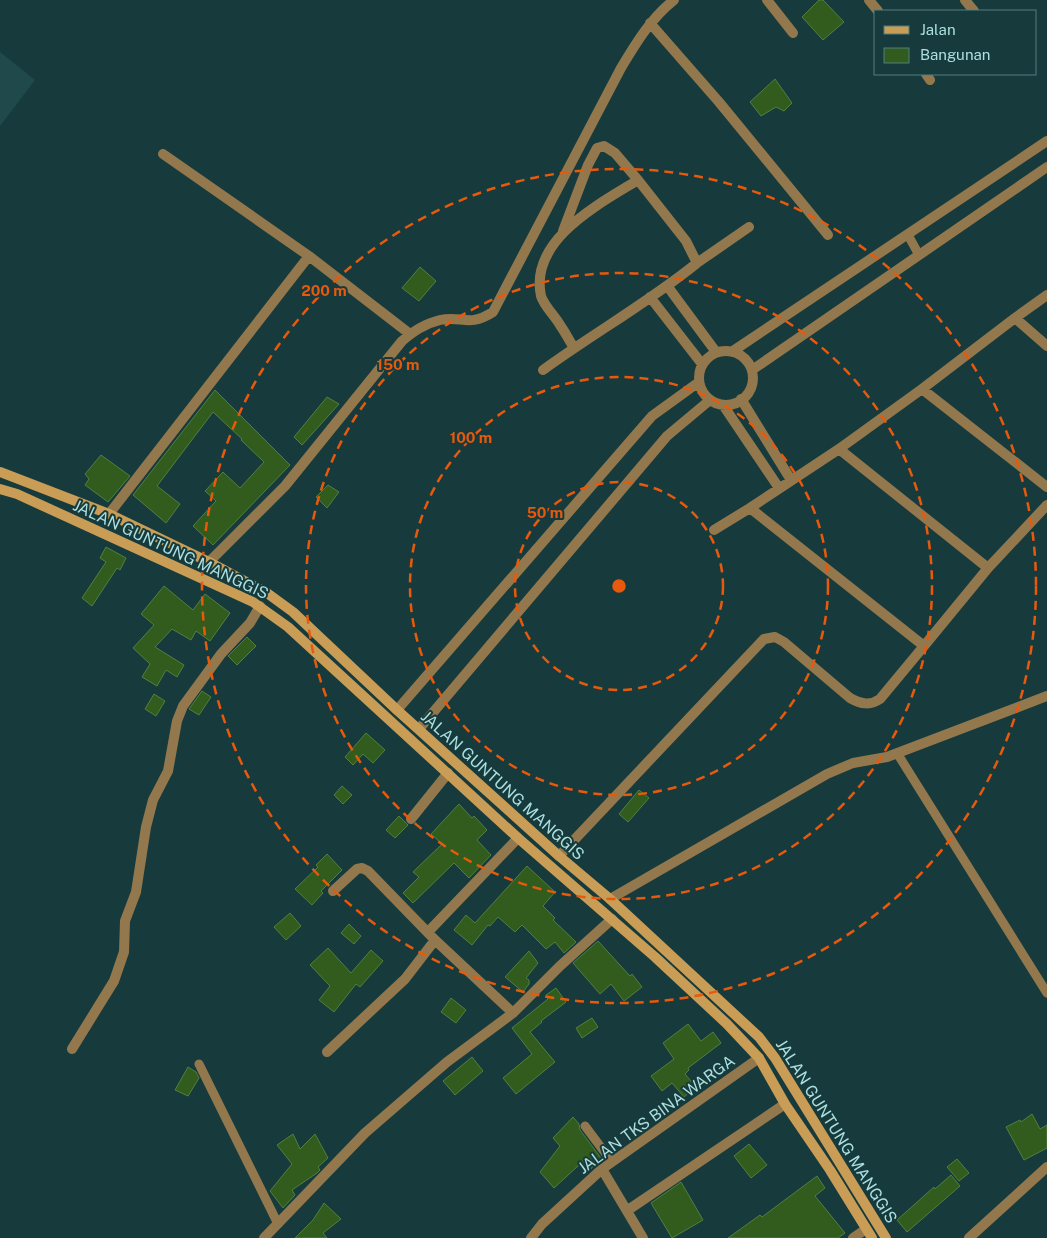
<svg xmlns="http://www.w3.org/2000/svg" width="1047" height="1238" viewBox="0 0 1047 1238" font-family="'Public Sans',sans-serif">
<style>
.built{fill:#1f494a}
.building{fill:#315c1e;stroke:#527f40}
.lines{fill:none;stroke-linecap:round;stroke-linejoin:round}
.lane{stroke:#94784d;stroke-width:9}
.street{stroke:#94784d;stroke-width:10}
.secondary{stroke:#c99d56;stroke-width:10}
.ring{fill:none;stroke:#e8590c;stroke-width:2.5;stroke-dasharray:9 6}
.labels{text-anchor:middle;stroke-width:4;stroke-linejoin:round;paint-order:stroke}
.street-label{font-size:16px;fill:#acdfe0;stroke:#173b3c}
.centre{fill:#e8590c;stroke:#173b3c;stroke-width:2.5}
.ring-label{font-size:15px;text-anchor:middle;font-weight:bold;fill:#e8590c;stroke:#173b3c;stroke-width:4;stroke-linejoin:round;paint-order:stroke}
</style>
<rect width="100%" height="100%" fill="#173b3c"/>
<path class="built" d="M 0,52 L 35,80 L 0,126 Z"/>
<path class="building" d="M 819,0 L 823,0 L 844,22 L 823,40 L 802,17 Z
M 775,79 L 792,103 L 784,111 L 776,107 L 761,116 L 750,102 Z
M 420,267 L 436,281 L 419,301 L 402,288 Z
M 215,390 L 290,465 L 213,545 L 193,526 L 216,501 L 205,491 L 223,472 L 240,488 L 264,462 L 241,440 L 242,439 L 213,412 L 157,486 L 180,504 L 166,523 L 133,495 Z
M 327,397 L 339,404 L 302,445 L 294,437 Z
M 101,455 L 130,476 L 108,502 L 85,485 L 89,479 L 85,474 Z
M 328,485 L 339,492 L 327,508 L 316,497 Z
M 106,547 L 126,558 L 120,570 L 117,568 L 92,606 L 82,598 L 106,562 L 100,558 Z
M 164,586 L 193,610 L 205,594 L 230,613 L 210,641 L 196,631 L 191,640 L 172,629 L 155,647 L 184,665 L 177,677 L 166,670 L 157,686 L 142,677 L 150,664 L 133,648 L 154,625 L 141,614 Z
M 247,637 L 256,646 L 237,665 L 228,656 Z
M 202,691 L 211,697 L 199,715 L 189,709 Z
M 154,694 L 165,701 L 156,716 L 145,709 Z
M 366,733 L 385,750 L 373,763 L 363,754 L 353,765 L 345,757 Z
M 342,786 L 352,795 L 343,804 L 334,795 Z
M 639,790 L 649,798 L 628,822 L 619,814 Z
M 459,804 L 472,818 L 474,816 L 487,830 L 477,840 L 491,855 L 469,878 L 454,863 L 413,903 L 403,893 L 419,877 L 413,872 L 442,844 L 431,834 Z
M 399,816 L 408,825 L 395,838 L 386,830 Z
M 327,854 L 342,870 L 321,891 L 323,893 L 312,905 L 295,889 L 318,867 L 316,865 Z
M 527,866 L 555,892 L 543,906 L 555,918 L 553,920 L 576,942 L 564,953 L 555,942 L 546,949 L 522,925 L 515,932 L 498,917 L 490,926 L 488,925 L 472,945 L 454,930 L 466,915 L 475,923 Z
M 290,913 L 301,926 L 286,940 L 274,927 Z
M 349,924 L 361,936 L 354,944 L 341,933 Z
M 598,941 L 630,976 L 632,974 L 642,987 L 624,1001 L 611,984 L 600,994 L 573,963 Z
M 328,948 L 351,973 L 371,950 L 383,961 L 360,987 L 356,984 L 334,1012 L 319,1000 L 330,986 L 310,965 Z
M 529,951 L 538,963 L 526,978 L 529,980 L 529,984 L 523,992 L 505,977 Z
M 556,988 L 566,1002 L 541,1021 L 542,1022 L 530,1032 L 555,1062 L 516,1094 L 503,1078 L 532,1054 L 512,1028 L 548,999 L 546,995 Z
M 451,998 L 466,1010 L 456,1023 L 441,1012 Z
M 592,1018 L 598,1027 L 582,1038 L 576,1028 Z
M 688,1024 L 701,1041 L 713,1032 L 721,1043 L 688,1068 L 689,1070 L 685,1074 L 696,1087 L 684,1097 L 672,1083 L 662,1091 L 651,1076 L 674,1059 L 663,1043 Z
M 472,1057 L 483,1071 L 455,1095 L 443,1081 Z
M 188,1067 L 196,1072 L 199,1078 L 188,1096 L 175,1090 Z
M 1032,1114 L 1040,1129 L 1047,1125 L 1047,1148 L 1024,1160 L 1006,1127 L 1020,1120 L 1021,1122 Z
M 573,1117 L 579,1124 L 580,1130 L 601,1158 L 587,1173 L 579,1165 L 554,1188 L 540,1172 L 560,1146 L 553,1138 Z
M 293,1134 L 300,1149 L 315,1134 L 328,1158 L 318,1167 L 320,1170 L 317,1173 L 292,1190 L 295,1195 L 283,1208 L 270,1191 L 292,1164 L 277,1145 Z
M 749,1144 L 767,1165 L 751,1178 L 734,1156 Z
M 957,1159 L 969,1173 L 959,1181 L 947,1167 Z
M 951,1175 L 960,1186 L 907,1232 L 897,1220 L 934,1187 L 935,1189 Z
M 817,1176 L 825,1188 L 815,1196 L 845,1233 L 838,1238 L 728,1238 L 760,1215 L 762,1217 Z
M 681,1182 L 703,1220 L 672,1238 L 651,1203 Z
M 324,1203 L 341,1219 L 323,1233 L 327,1238 L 295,1238 L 313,1220 Z"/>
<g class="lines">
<path class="lane" d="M 908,235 L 919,255
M 897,753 L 1047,993
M 199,1064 L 278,1224
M 585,1126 L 612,1162"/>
<path class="street" d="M 767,0 L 793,33
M 869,0 L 878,11
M 965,0 L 974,11
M 650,23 L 719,102 L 828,235
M 926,74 L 930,80
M 163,154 L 309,256 L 410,334
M 563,231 L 588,165 L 597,148 L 604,146 L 615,153 L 638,180
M 697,263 L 749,227
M 668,287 L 716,352
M 650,297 L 702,364
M 1015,318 L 1047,346
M 733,351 L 1047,141
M699 378a27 27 0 1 1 54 0a27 27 0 1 1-54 0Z
M 543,370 C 594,333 649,302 697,263 L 686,241 L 638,180 C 599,204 529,240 541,296 C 544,306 555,316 560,325 C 565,332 569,340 574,348
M 752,370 L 1047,167
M 922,389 L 1015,318 L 1047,295
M 741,399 L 791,480
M 723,405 L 779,488
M 839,449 L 988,568
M 1047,487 L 922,389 L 839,449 L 750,508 L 924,646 L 988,568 L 1047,505
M 109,514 L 309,256
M 714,530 L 750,508
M 209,562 L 285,486 L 402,341 C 414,331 424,324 440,320 C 462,315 468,328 493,312 L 621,68 C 636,43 651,18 674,0
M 397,710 L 652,416 L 699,382
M 419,729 L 667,436 L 710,400
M 411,819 L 448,773
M 559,856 L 764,639 L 775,637 L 784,642 L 850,698 C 861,704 870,706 880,699 L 924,646
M 333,891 L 357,869 L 362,868 L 368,871 L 435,940 L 513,1013
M 610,899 L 827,774 L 853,763 L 887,757 L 1047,696
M 428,932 L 518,838
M 72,1049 L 114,981 L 124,952 L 125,921 L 136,892 L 146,827 L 153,800 L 168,771 L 177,721 L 183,706 L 221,654 L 250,623 L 260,606
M 327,1052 L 405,979 L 435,940
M 602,1169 L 643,1238
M 628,1210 L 785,1104
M 264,1238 L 365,1133 L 447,1062 L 513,1013 L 560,966 L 612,919
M 531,1238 L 542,1224 L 602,1169 L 759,1058
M 853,1238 L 866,1229
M 969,1238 L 1047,1167"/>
<path class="secondary" d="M 0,472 L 109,514 L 209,562 L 267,593 L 293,612 L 397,710 L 559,856 L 610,899 L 759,1037 L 775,1058 L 886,1238
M 0,489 L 17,494 L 253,602 L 288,627 L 518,838 L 655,957 L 727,1024 L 759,1058 L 785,1104 L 830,1170 L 872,1238"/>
</g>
<g class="ring">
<circle cx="619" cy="586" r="104"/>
<circle cx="619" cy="586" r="209"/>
<circle cx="619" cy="586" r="313"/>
<circle cx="619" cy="586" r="417"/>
</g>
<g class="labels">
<g class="street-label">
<text transform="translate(171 549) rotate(25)" y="6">JALAN GUNTUNG MANGGIS</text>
<text transform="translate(503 785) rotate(42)" y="6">JALAN GUNTUNG MANGGIS</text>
<text transform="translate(656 1114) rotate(-36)" y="6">JALAN TKS BINA WARGA</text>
<text transform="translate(837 1131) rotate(58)" y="6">JALAN GUNTUNG MANGGIS</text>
</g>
</g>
<circle cx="619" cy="586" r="8" class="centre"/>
<g class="ring-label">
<text x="324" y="296">200 m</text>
<text x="398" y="370">150 m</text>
<text x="471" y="443">100 m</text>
<text x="545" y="518">50 m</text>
</g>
<rect x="874" y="10" width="162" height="65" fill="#173b3c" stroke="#537d7e"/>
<rect x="884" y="26" width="25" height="8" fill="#c99d56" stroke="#537d7e"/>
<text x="920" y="35" font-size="15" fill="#acdfe0">Jalan</text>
<rect x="884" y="48" width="25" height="15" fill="#315c1e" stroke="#537d7e"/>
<text x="920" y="60" font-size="15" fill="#acdfe0">Bangunan</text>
</svg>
